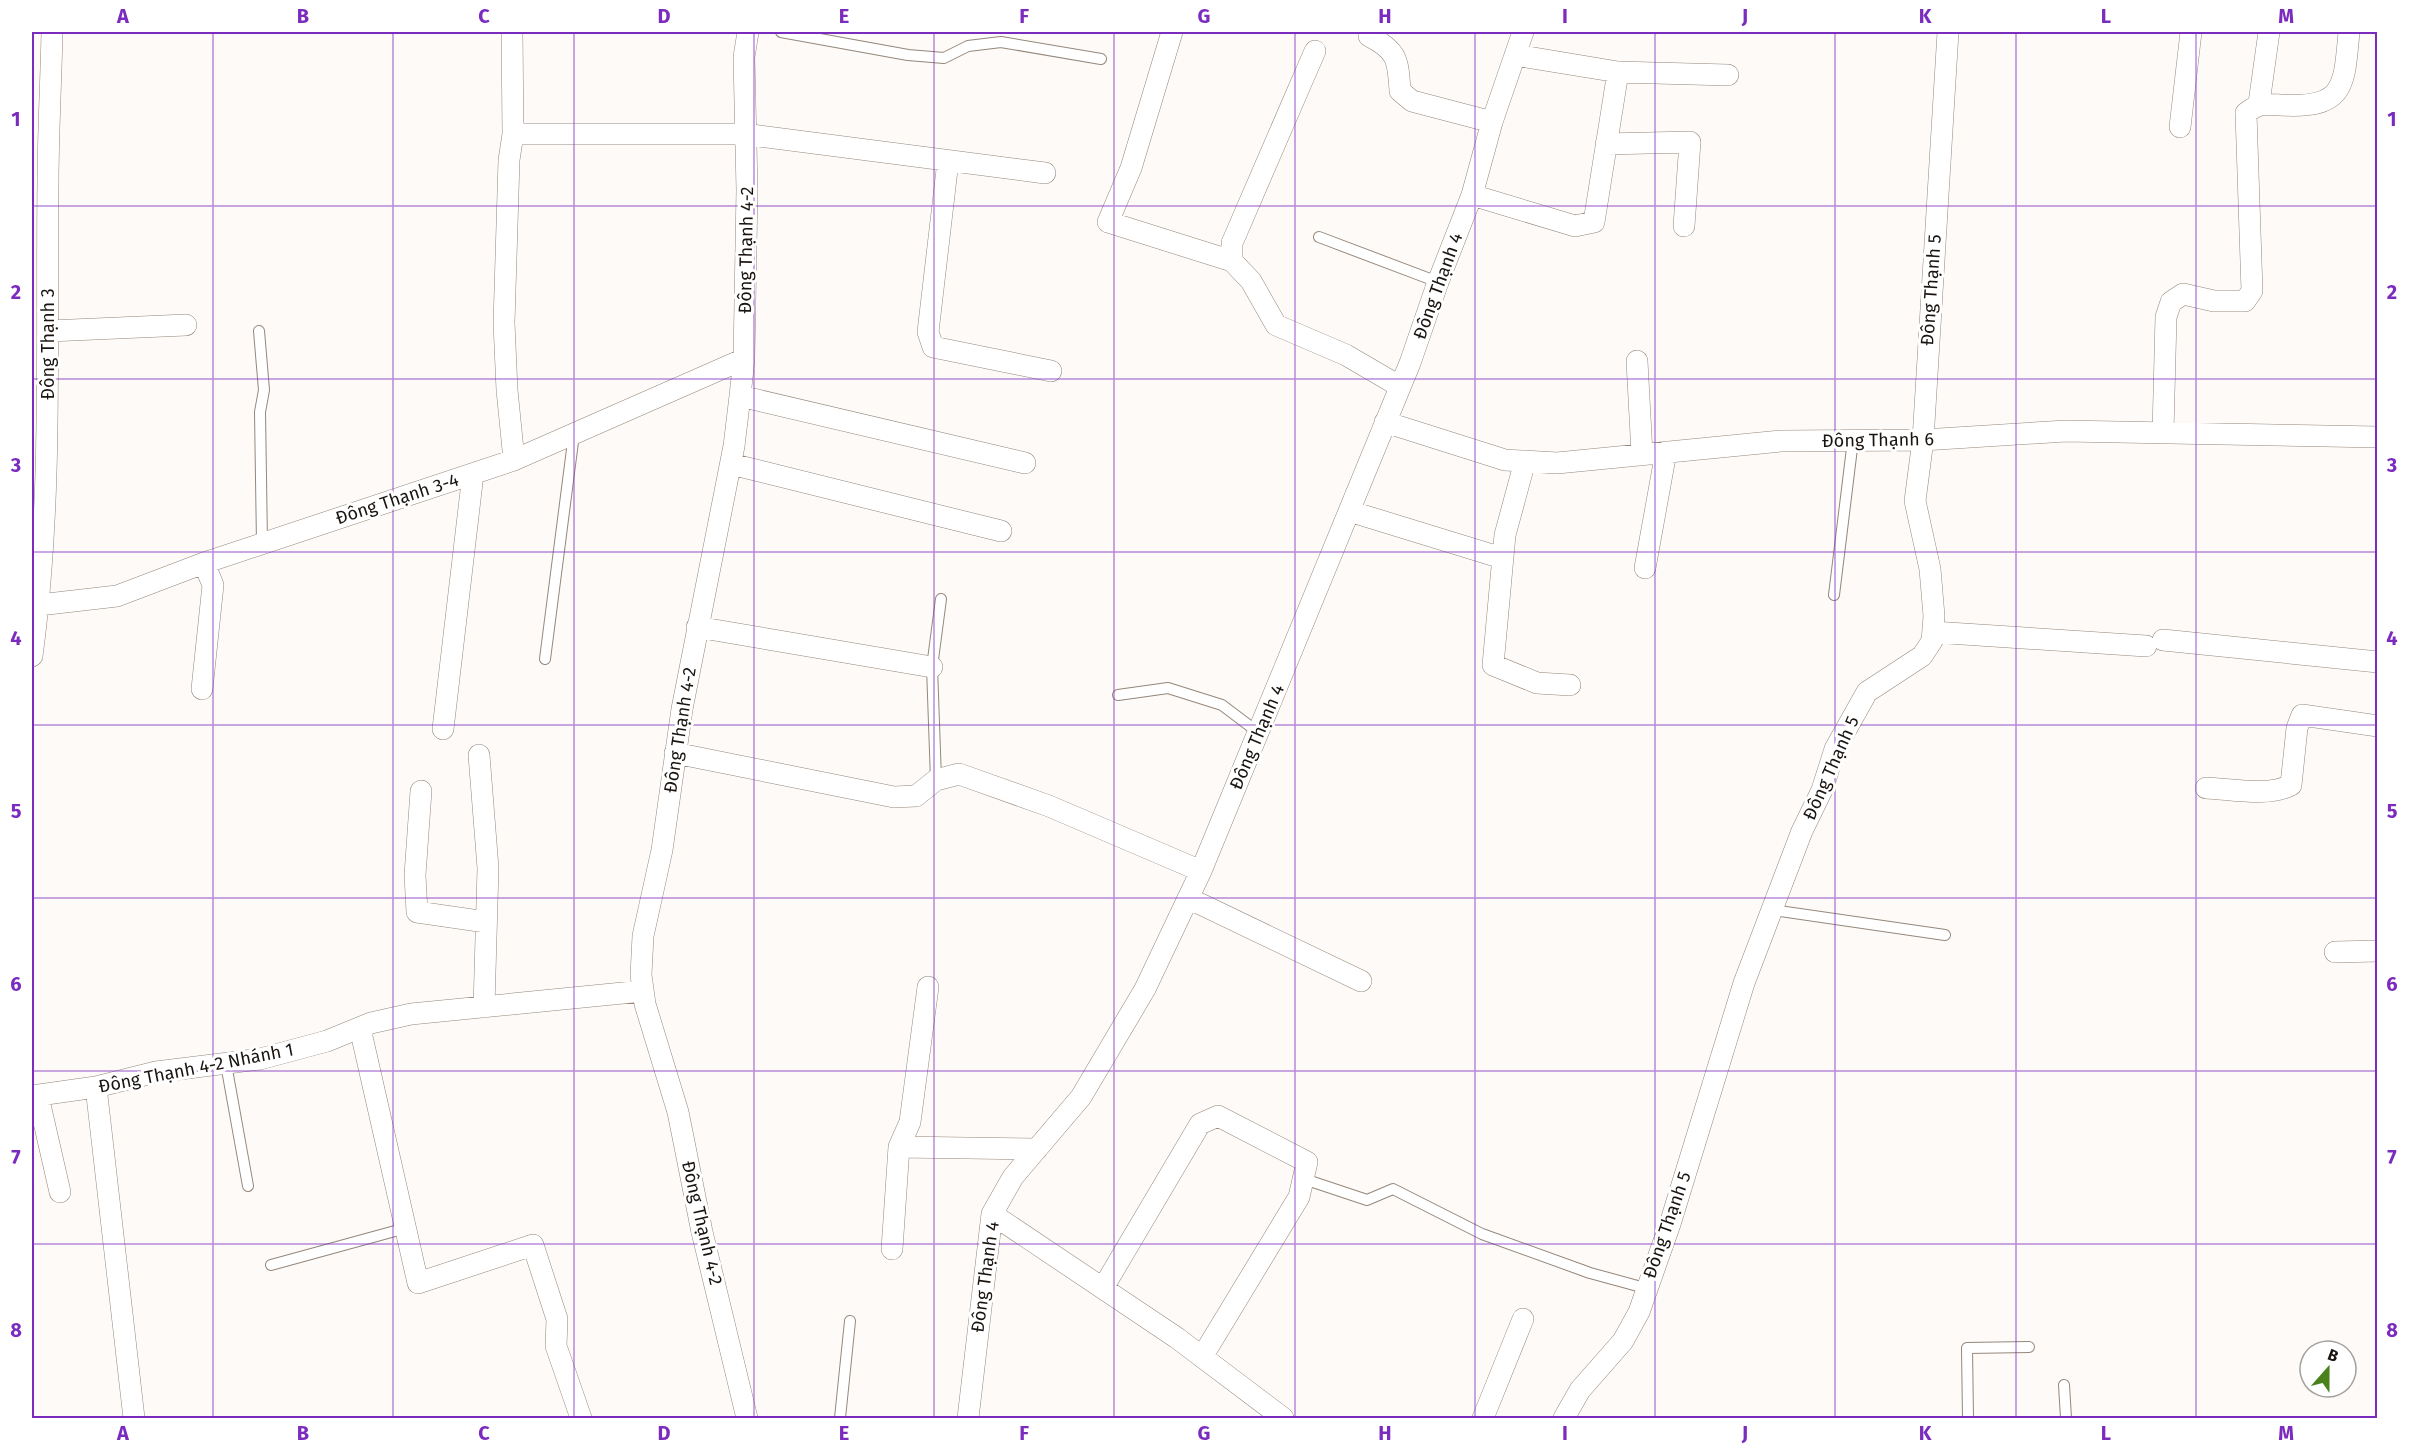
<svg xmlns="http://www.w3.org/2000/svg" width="2409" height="1450" viewBox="0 0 2409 1450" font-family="'Fira Sans',sans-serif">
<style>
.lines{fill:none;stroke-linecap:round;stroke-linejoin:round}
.lane-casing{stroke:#95877b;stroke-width:12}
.street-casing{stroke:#95877b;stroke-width:22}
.lane{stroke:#fff;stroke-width:10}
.street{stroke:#fff;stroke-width:21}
.grid{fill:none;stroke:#7b2cbf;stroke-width:1.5;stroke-opacity:0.55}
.labels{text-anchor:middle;stroke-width:6;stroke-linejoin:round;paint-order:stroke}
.street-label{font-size:18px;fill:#1a1410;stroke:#fff}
.neatline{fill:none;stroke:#7b2cbf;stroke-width:2}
.grid-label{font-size:20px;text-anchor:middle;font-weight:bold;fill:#7b2cbf}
</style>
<rect width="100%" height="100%" fill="#fdfaf7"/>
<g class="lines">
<g class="lane-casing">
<path id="lane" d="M 781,32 L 908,55 L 944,58 L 968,46 L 1001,42 L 1101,59
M 1319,237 L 1438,282
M 259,331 L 264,390 L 260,412 L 262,544
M 1834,595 L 1853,440
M 545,659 L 574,434
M 1118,695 L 1168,688 L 1222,705 L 1259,733
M 936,780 L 932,667 L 941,599
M 1773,910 L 1945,935
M 226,1064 L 248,1186
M 1304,1179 L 1367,1200 L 1393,1189 L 1482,1234 L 1590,1273 L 1645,1288
M 271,1265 L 406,1228
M 2064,1385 L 2066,1418
M 840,1418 L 850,1321
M 1968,1418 L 1967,1348 L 2029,1347"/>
</g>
<g class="street-casing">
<path id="street" d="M 512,32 L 513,134 L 509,160 L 504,323 L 507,390 L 514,460
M 1172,32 L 1131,168 L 1108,222 L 1232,261
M 1369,36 C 1398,51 1398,60 1400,91 L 1412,101 L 1492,122
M 1315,51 L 1232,243 L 1232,261 L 1251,281 L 1276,325 L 1346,355 L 1399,386
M 1515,55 L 1618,72 L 1728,75
M 2259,103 L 2269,32
M 2180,127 L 2191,32
M 513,134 L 744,134 L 1045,173
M 1606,144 L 1690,142 L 1684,226
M 948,161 L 928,332 L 933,347 L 1051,371
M 1472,195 L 1575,226 L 1594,222 L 1618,72
M 49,331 L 186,325
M 1637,361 L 1642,454
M 740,396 L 1025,463
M 1385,422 L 1505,460 L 1557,463 L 1781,441 L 1923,440 L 2066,431 L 2378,437
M 2163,432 L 2166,317 L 2171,302 L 2183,294 L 2214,301 L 2245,301 L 2252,291 L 2246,113 C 2259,103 2264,104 2280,105 C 2345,109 2344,87 2349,32
M 1525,461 L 1505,535 L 1493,665 L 1537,683 L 1570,685
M 731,464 L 1001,531
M 1349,511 L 1502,558
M 1645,568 L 1666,452
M 39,605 L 117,596 L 204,563 L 514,460 L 744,359
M 697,627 L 932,667
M 1933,632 L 2146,646
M 2163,640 L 2378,662
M 32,656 C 53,500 46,343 48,186 C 48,134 51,83 52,32
M 202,689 L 213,585 L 204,563
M 443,729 L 473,474
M 675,753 L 894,797 L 916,796 L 936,780 L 959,774 L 1049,806 L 1201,871
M 479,755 L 488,868 L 484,1007
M 2206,788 C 2231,789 2269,797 2291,785 L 2297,728 L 2302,715 L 2378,726
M 421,791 L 415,875 L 417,912 L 486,922
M 1188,898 L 1361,981
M 2335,952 L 2378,951
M 360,1028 L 418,1283 L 533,1245 L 557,1319 L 556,1346 L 581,1418
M 96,1087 L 134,1418
M 32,1096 L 96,1087 L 156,1072 L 260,1059 L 327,1041 L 371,1023 L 411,1014 L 643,991
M 38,1096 L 60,1192
M 899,1147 L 1037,1149
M 992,1214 L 1177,1338 L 1283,1418
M 892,1249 L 899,1147 L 910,1122 L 928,987
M 1103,1288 L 1200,1124 L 1218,1116 L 1307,1162 L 1299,1197 L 1202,1357
M 747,1418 L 702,1232 L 678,1112 L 645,1004 L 641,975 L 643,936 L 662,850 L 682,709 L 734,446 L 740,396 L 744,359 L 747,190 L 744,57 L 748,32
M 968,1418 L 992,1214 L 1013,1177 L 1081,1097 L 1145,989 L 1201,871 L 1410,363 L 1438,282 L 1472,195 L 1492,122 L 1523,32
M 1483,1418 L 1523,1319
M 1564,1418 L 1580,1390 L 1623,1341 L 1639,1312 L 1670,1224 L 1744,983 L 1802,831 L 1822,790 L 1835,749 L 1867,692 L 1922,656 L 1932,641 L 1934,616 L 1930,569 L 1915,501 L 1923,440 L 1948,32"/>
</g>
<use href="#lane" class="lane"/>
<use href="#street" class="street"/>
</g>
<path class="grid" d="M 213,32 L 213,1418M 393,32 L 393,1418M 574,32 L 574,1418M 754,32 L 754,1418M 934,32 L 934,1418M 1114,32 L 1114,1418M 1295,32 L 1295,1418M 1475,32 L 1475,1418M 1655,32 L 1655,1418M 1835,32 L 1835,1418M 2016,32 L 2016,1418M 2196,32 L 2196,1418M 32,206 L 2378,206M 32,379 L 2378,379M 32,552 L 2378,552M 32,725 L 2378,725M 32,898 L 2378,898M 32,1071 L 2378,1071M 32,1244 L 2378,1244"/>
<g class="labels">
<g class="street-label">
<text transform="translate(746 250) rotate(-89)" y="6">Đông Thạnh 4-2</text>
<text transform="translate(1438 286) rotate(-70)" y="6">Đông Thạnh 4</text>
<text transform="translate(1931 290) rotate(-86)" y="6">Đông Thạnh 5</text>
<text transform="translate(48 344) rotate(-90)" y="6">Đông Thạnh 3</text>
<text transform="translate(1878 440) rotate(-1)" y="6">Đông Thạnh 6</text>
<text transform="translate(397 499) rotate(-18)" y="6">Đông Thạnh 3-4</text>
<text transform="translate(680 730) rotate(-81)" y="6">Đông Thạnh 4-2</text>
<text transform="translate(1257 737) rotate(-67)" y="6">Đông Thạnh 4</text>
<text transform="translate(1831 768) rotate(-66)" y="6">Đông Thạnh 5</text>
<text transform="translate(196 1068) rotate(-11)" y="6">Đông Thạnh 4-2 Nhánh 1</text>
<text transform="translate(702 1223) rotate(77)" y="6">Đông Thạnh 4-2</text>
<text transform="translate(1667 1225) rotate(-71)" y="6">Đông Thạnh 5</text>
<text transform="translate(985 1277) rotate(-82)" y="6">Đông Thạnh 4</text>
</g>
</g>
<rect width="2409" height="1450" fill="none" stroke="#ffffff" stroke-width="66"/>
<g transform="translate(2328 1369) rotate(21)"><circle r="28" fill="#ffffff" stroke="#a3a19f" stroke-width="1.5"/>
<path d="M0-4.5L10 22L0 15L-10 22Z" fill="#49821d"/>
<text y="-9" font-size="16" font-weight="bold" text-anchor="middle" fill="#1a1410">B</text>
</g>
<rect x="33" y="33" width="2343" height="1384" class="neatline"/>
<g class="grid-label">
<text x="123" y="23">A</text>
<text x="303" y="23">B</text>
<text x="484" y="23">C</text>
<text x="664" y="23">D</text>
<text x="844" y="23">E</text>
<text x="1024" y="23">F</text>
<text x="1204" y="23">G</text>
<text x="1385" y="23">H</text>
<text x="1565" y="23">I</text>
<text x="1745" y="23">J</text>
<text x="1925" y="23">K</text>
<text x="2106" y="23">L</text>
<text x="2286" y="23">M</text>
<text x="16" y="126">1</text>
<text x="2392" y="126">1</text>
<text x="16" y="299">2</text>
<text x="2392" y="299">2</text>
<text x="16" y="472">3</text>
<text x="2392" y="472">3</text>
<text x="16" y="645">4</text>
<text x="2392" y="645">4</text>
<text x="16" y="818">5</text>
<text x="2392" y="818">5</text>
<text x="16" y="991">6</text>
<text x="2392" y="991">6</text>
<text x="16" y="1164">7</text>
<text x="2392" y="1164">7</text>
<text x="16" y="1337">8</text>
<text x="2392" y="1337">8</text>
<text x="123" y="1440">A</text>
<text x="303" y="1440">B</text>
<text x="484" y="1440">C</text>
<text x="664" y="1440">D</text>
<text x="844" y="1440">E</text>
<text x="1024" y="1440">F</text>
<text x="1204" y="1440">G</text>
<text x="1385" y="1440">H</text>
<text x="1565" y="1440">I</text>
<text x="1745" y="1440">J</text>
<text x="1925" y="1440">K</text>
<text x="2106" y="1440">L</text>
<text x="2286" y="1440">M</text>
</g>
</svg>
